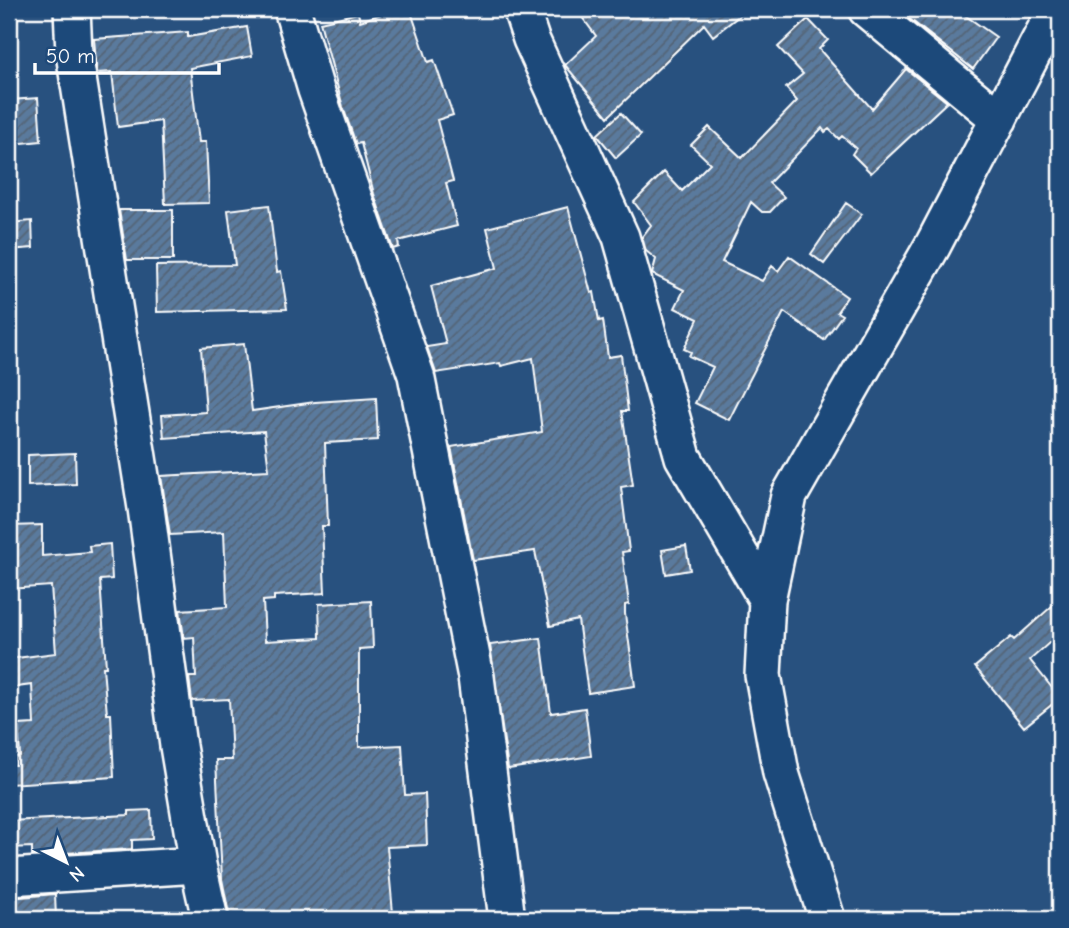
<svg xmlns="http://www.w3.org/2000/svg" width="1069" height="928" viewBox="0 0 1069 928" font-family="'Comic Neue',sans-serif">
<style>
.building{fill:url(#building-hatch);stroke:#fff;stroke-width:2}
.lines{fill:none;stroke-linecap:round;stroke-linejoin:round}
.minor-casing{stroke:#fff;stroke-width:40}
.minor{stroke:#1f4a7a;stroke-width:35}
</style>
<defs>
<pattern id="building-hatch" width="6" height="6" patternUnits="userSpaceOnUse" patternTransform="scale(1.75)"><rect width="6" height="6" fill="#5a7a9d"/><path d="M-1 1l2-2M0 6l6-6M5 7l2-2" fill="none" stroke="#536374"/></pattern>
</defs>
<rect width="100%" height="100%" fill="#28517f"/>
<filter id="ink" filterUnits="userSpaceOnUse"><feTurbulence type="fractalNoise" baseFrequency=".0143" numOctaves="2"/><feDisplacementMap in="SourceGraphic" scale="14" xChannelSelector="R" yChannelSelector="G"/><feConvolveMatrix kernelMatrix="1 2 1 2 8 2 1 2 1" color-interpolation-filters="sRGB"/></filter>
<g filter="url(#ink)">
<path class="building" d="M 397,9 L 410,9 L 428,62 L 434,60 L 453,115 L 437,120 L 453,181 L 446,183 L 457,226 L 398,241 L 399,247 L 393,249 L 374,194 L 361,143 L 356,144 L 343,107 L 320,22 L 358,13 L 360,21 Z
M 576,9 L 748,9 L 713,36 L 704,24 L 608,117 L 565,65 L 596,36 Z
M 897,9 L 956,9 L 996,37 L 973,69 Z
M 808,19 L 828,40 L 819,49 L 872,109 L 906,69 L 947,102 L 871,173 L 852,154 L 856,148 L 842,136 L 839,139 L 829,129 L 825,132 L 822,128 L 769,183 L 784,197 L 770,212 L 762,212 L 751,202 L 722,262 L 762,281 L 772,266 L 778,271 L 789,256 L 847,297 L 837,312 L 842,315 L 824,340 L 784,312 L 729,420 L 695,403 L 713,367 L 689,356 L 691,352 L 684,349 L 698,319 L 675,308 L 684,290 L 652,274 L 656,259 L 646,251 L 642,237 L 651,225 L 634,202 L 664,172 L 682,191 L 710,163 L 691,145 L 709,127 L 742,158 L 797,101 L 786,88 L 803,74 L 778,47 Z
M 247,27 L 252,56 L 190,68 L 199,142 L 206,142 L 209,203 L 165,204 L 161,121 L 118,127 L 112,72 L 97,73 L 94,39 L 188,32 L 188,37 Z
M 38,98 L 41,141 L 13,144 L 10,100 Z
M 621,113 L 641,135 L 616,158 L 597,135 Z
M 846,203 L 862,214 L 824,264 L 811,254 Z
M 269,205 L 277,272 L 281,271 L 287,309 L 157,312 L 156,266 L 235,265 L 228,210 Z
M 568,207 L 591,293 L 594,292 L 599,321 L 603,320 L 608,357 L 621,355 L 628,411 L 622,411 L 633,485 L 621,487 L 629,551 L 622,552 L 629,604 L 625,605 L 625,614 L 635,686 L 588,693 L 578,620 L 550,626 L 535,551 L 473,560 L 451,447 L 542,432 L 533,358 L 501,366 L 500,363 L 436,373 L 427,347 L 446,344 L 431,286 L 497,268 L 487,228 Z
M 119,210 L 173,210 L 173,260 L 127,260 Z
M 32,221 L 33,248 L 9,250 L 9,223 Z
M 244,344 L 252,411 L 315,402 L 376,398 L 378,440 L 325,443 L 328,526 L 322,526 L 325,593 L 274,596 L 274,600 L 263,601 L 265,641 L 320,638 L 319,604 L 371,601 L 373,648 L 359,649 L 359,747 L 402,745 L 405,795 L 425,794 L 427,845 L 387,847 L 393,913 L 327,919 L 230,919 L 222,879 L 216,760 L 232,760 L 229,699 L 192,701 L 189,677 L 196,677 L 194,637 L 184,638 L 180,610 L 227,607 L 224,532 L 170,535 L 161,476 L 269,470 L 264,431 L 164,438 L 162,415 L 206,412 L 201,348 Z
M 75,453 L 76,484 L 28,486 L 28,455 Z
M 42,525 L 42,556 L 90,552 L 89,546 L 110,544 L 112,579 L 100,580 L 106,667 L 103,667 L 107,714 L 111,714 L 114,777 L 9,784 L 9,765 L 15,765 L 15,757 L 20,756 L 18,725 L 34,724 L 32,685 L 9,688 L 9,659 L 56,653 L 51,586 L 9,589 L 9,526 Z
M 686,546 L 690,570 L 666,574 L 662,550 Z
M 1060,599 L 1060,633 L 1030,660 L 1060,698 L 1024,727 L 975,667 L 1011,637 L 1014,640 Z
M 541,638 L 551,713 L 585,708 L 591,756 L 508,769 L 490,645 Z
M 151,810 L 152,839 L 132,840 L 132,849 L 32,855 L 32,847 L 9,848 L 9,821 L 129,815 L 129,811 Z
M 55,894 L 56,919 L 11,919 L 9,898 Z"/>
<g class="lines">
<g class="minor-casing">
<path id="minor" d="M 72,9 L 74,53 L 146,508 L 178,746 L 198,865
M 292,9 L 316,90 L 416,375 L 476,677 L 507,919
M 521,9 L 531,39 L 621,237 L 683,457 L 767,600
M 866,9 L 999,119
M 9,877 L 198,865 L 210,919
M 827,919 L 781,773 L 763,675 L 767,600 L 789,496 L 933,245 L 1056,9"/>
</g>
<use href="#minor" class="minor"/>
</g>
</g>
<rect width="1069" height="928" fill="none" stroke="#1f4a7a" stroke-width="35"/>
<rect x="18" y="18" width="1034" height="893" fill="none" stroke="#fff" stroke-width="2.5" filter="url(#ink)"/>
<g transform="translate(66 862) rotate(138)" stroke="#1f4a7a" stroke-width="5" paint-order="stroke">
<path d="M0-5L12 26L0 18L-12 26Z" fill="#ffffff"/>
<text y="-10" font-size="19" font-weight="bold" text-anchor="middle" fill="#ffffff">N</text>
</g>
<path d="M35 63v10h184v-10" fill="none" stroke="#ffffff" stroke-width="3.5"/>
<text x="46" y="63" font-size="21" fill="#ffffff" stroke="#1f4a7a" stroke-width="5" paint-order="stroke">50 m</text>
</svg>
